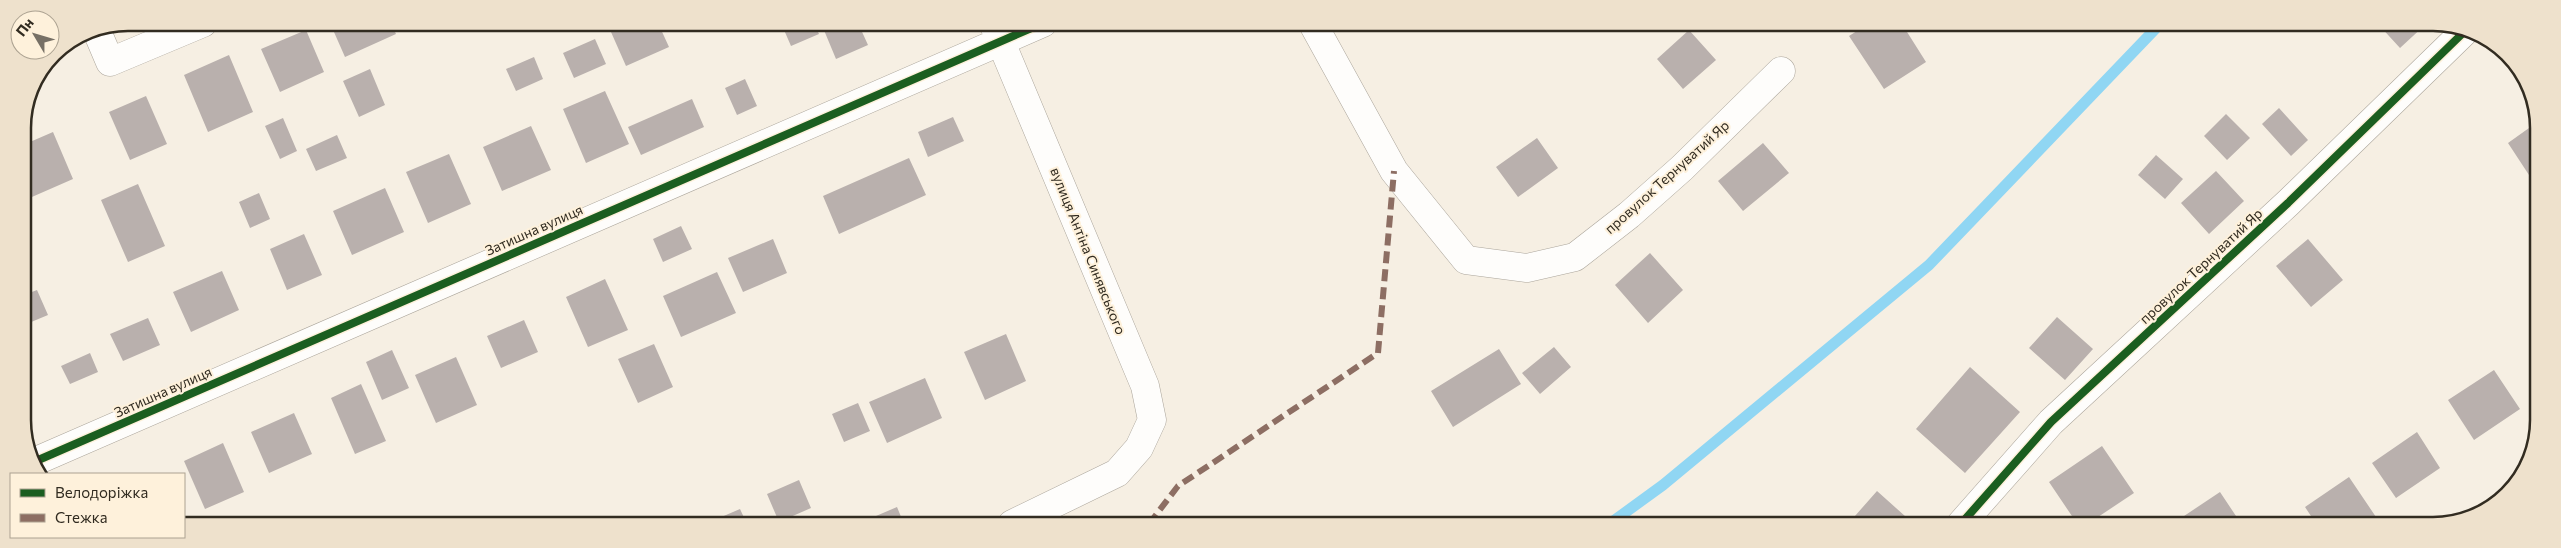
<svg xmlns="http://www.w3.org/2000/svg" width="2561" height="548" viewBox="0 0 2561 548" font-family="Commissioner,sans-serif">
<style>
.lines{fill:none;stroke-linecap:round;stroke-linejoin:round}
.stream{stroke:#90d6f3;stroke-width:11}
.building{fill:#b9b0ad}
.minor-casing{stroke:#aba59b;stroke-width:29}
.minor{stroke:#fefdfb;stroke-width:28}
.quiet{stroke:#8d6e63;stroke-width:6;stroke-dasharray:12 6;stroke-linecap:butt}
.cycleway-casing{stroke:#fef1db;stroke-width:11}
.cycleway{stroke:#1b5e20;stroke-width:8}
.labels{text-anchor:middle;stroke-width:4;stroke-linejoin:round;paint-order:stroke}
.street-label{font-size:14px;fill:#322c21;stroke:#fef1db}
.rim{fill:none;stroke:#322c21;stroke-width:2.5}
</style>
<rect width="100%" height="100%" fill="#f6efe3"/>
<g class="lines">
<path class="stream" d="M 1608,525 L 1663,485 L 1929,265 L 2160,24"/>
</g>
<path class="building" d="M 330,23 L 391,23 L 396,34 L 345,57 Z
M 631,23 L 658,23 L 669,47 L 626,66 L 611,32 Z
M 781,23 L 814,23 L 819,34 L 791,46 Z
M 821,23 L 858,23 L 868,45 L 836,59 Z
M 1868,24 L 1902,24 L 1926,62 L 1884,89 L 1849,36 Z
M 2378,24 L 2426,24 L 2400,48 Z
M 306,30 L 324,72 L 280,92 L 261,49 Z
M 1689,30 L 1716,60 L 1683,89 L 1657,59 Z
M 595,39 L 606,64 L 574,78 L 563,53 Z
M 229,55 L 253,112 L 208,132 L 184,75 Z
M 534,57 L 543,79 L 516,91 L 506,69 Z
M 370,69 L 385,105 L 359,117 L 343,81 Z
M 745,79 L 757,106 L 737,115 L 725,88 Z
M 605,91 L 629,144 L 586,163 L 563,109 Z
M 146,96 L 167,144 L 130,160 L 109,112 Z
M 692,99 L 704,127 L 641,155 L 628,127 Z
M 2279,108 L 2308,140 L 2291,156 L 2262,124 Z
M 2226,114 L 2250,138 L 2227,160 L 2204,136 Z
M 953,117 L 964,141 L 928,157 L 918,132 Z
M 283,118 L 297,151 L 280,159 L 265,126 Z
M 2536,123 L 2536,170 L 2529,175 L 2508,143 Z
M 531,126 L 551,170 L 502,191 L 483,147 Z
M 53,132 L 73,179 L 25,200 L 23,195 L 23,145 Z
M 337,135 L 347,158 L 316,171 L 306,149 Z
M 1537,138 L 1558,168 L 1518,197 L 1496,167 Z
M 1763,143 L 1789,173 L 1743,211 L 1718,181 Z
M 449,154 L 471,204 L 428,223 L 406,172 Z
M 2156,155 L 2183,179 L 2165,199 L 2138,175 Z
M 909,158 L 926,195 L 839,234 L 823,196 Z
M 2216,171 L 2244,201 L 2209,234 L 2181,203 Z
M 138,184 L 165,246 L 128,262 L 101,200 Z
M 385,188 L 404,232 L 352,255 L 333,211 Z
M 259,193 L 270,219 L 250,228 L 239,202 Z
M 681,226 L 692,249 L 663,262 L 653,239 Z
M 304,234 L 322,275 L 287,290 L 270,249 Z
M 773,239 L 787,273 L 743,292 L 728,258 Z
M 2308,239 L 2343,280 L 2311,307 L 2276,266 Z
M 1650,253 L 1683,290 L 1648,323 L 1615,285 Z
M 222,271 L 239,310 L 191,332 L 173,292 Z
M 717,272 L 736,313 L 681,337 L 663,296 Z
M 605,279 L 628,330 L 588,347 L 566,297 Z
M 37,290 L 48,315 L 24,325 L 24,295 Z
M 2057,317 L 2093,349 L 2065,380 L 2029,348 Z
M 148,318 L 160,345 L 123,361 L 110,334 Z
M 524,320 L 538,352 L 501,368 L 487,336 Z
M 1006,334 L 1026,381 L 985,400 L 964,352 Z
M 654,344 L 673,387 L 638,403 L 618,359 Z
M 1554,347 L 1571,367 L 1540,394 L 1522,373 Z
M 1499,349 L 1521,384 L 1453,427 L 1431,391 Z
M 392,350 L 409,388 L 382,400 L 366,362 Z
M 90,353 L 98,372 L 70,384 L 61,366 Z
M 456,357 L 477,405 L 436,423 L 415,375 Z
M 1970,367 L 2020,412 L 1965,473 L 1916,429 Z
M 2494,370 L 2520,409 L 2474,440 L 2448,400 Z
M 925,378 L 942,418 L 887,443 L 869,402 Z
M 361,384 L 386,441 L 355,454 L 331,398 Z
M 858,403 L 870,431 L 844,442 L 832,414 Z
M 294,413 L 312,454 L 269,473 L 251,432 Z
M 2417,432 L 2440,468 L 2396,498 L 2372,463 Z
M 223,443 L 244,492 L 205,509 L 184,461 Z
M 2102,446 L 2134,493 L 2086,525 L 2078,525 L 2049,482 Z
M 2349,477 L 2376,517 L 2363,525 L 2317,525 L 2305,507 Z
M 799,480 L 811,508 L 779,522 L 767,494 Z
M 1877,491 L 1915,525 L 1847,525 Z
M 2220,492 L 2240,522 L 2235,525 L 2185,525 L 2181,518 Z
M 897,507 L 904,524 L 879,524 L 876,516 Z
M 740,509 L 747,524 L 705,524 Z"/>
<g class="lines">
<g class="minor-casing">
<path id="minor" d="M 993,23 L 1145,386 L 1152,420 L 1139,448 L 1117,473 L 1012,524
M 1313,24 L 1394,171 L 1466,260 L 1527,268 L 1575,257 L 1629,215 L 1682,168 L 1781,71
M 96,29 L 110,62 L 203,23
M 36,461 L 1043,23
M 1960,525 L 2051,422 L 2288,203 L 2465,31"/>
</g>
<use href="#minor" class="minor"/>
<path class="quiet" d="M 1149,524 L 1178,486 L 1378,353 L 1394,171"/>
<g class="cycleway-casing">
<path id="cycleway" d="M 36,461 L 1043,23
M 1960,525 L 2051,422 L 2288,203 L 2465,31"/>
</g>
<use href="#cycleway" class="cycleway"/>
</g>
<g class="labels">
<g class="street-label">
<text transform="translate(1667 177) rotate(-42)" y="5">провулок Тернуватий Яр</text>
<text transform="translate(534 230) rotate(-24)" y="5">Затишна вулиця</text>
<text transform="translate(1088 251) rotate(68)" y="5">вулиця Антіна Синявського</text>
<text transform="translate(2201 266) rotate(-43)" y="5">провулок Тернуватий Яр</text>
<text transform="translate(163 392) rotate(-24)" y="5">Затишна вулиця</text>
</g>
</g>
<path d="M0 0H2561V548H0ZM128 31H2433A97 97 0 0 1 2530 128V420A97 97 0 0 1 2433 517H128A97 97 0 0 1 31 420V128A97 97 0 0 1 128 31Z" fill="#eee1cc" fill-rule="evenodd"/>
<path class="rim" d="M128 31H2433A97 97 0 0 1 2530 128V420A97 97 0 0 1 2433 517H128A97 97 0 0 1 31 420V128A97 97 0 0 1 128 31Z"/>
<rect x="10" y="473" width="175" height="65" fill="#fef1db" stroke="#aca291"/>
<rect x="20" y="489" width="25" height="8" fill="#1b5e20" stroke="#aca291"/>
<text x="55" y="498" font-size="15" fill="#322c21">Велодоріжка</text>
<rect x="20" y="514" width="25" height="8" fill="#8d6e63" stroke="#aca291"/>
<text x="55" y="523" font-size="15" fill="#322c21">Стежка</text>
<g transform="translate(35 35) rotate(308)"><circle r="24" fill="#fef1db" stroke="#aca291"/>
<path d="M0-4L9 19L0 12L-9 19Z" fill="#777065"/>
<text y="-8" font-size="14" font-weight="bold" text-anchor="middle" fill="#322c21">Пн</text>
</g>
</svg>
